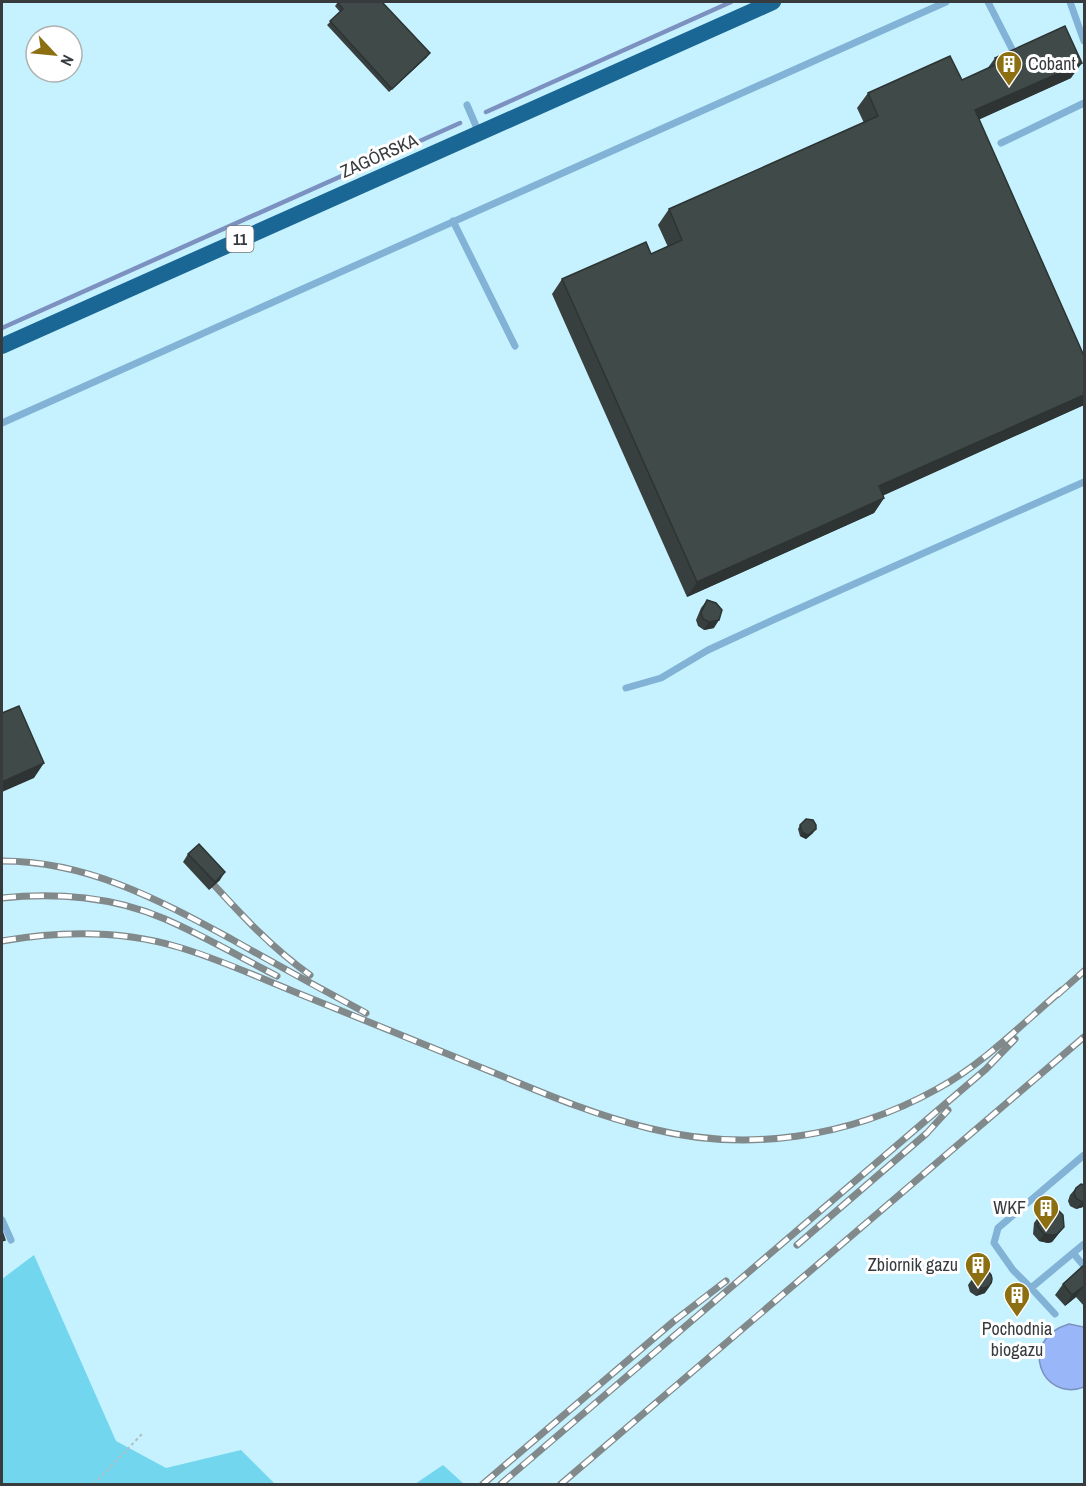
<svg xmlns="http://www.w3.org/2000/svg" width="1086" height="1486" viewBox="0 0 1086 1486" font-family="'Archivo Narrow',sans-serif">
<style>
.green{fill:#c5f2fe;fill-rule:evenodd}
.forest{fill:#71d6ee}
.water{fill:#99b6f8;stroke:#7c91c0;stroke-width:1.5}
.lines{fill:none;stroke-linecap:round;stroke-linejoin:round}
.stream{stroke:#7c91c0;stroke-width:4.5}
.path{stroke:#b3bcbf;stroke-width:2;stroke-dasharray:3 3;stroke-linecap:butt}
.service{stroke:#82b2d5;stroke-width:7}
.trunk{stroke:#1a6694;stroke-width:16}
.rail-casing{stroke:#82898b;stroke-width:7}
.rail{stroke:#fff;stroke-width:4.5;stroke-dasharray:14;stroke-linecap:butt}
.wall{fill:#37403f}
.shaded-wall{fill:#2d3433}
.building{fill:#404a49;stroke:#2d3433;stroke-width:1.5}
.labels{text-anchor:middle;stroke-width:6;stroke-linejoin:round;paint-order:stroke}
.shield{fill:#fff;stroke:#737677;stroke-width:1.5}
.shield-label{font-size:16px;font-weight:bold;fill:#373b3d}
.poi-label{font-size:18px;fill:#373b3d;stroke:#fff;text-anchor:end}
.street-label{font-size:18px;fill:#373b3d;stroke:#fff}
</style>
<rect width="100%" height="100%" fill="#f0fbfe"/>
<path class="green" d="M 2,2 L 1084,2 L 1084,1484 L 2,1484 ZM 36,36 L 72,36 L 72,72 L 36,72 Z"/>
<path class="forest" d="M 34,1255 L 116,1441 L 166,1468 L 241,1450 L 275,1484 L 2,1484 L 2,1279 Z
M 443,1465 L 464,1484 L 415,1484 Z"/>
<path class="water" d="M 1069,1324 L 1084,1327 L 1084,1387 C 1042,1403 1016,1340 1069,1324 Z"/>
<g class="lines">
<path class="stream" d="M 486,112 L 731,2
M 2,328 L 460,123"/>
<path class="path" d="M 94,1484 L 142,1434"/>
<path class="service" d="M 988,2 L 1012,49
M 1070,2 L 1084,41
M 467,105 L 479,133
M 1001,143 L 1084,103
M 453,221 L 515,346
M 2,423 L 946,2
M 626,688 L 661,678 L 708,650 L 773,620 L 1084,482
M 2,1220 L 11,1240
M 1084,1244 L 1073,1253 L 1084,1266
M 1073,1253 L 1031,1288 L 1013,1270 L 994,1243 L 998,1228 L 1084,1155
M 1031,1288 L 1055,1314"/>
<path class="trunk" d="M 2,346 L 773,2"/>
<g class="rail-casing">
<path id="rail" d="M 2,861 C 88,861 159,900 233,940 C 277,965 321,989 366,1013
M 204,874 C 237,910 269,946 310,975
M 2,898 C 56,892 115,897 165,919 C 204,936 240,957 277,976
M 2,941 C 60,931 120,930 178,947 C 216,958 253,975 290,990 C 357,1017 425,1045 492,1072 C 543,1093 594,1115 648,1128 C 746,1153 849,1138 937,1089 C 983,1064 1022,1024 1062,990
M 1057,995 L 1084,971
M 797,1245 L 927,1133 L 948,1110
M 483,1484 L 674,1321 L 726,1281
M 501,1484 L 986,1069 L 1015,1039
M 561,1484 L 1084,1037"/>
</g>
<use href="#rail" class="rail"/>
</g>
<path class="wall" d="M 338,2 L 427,57 L 389,92 L 327,25 L 340,12 L 335,6 Z
M 995,58 L 1071,78 L 979,119 L 1084,356 L 1084,405 L 883,495 L 884,498 L 874,513 L 687,597 L 552,294 L 562,279 L 651,254 L 668,247 L 658,225 L 669,209 L 864,123 L 857,108 L 868,93 L 962,80 L 987,69 Z
M 707,600 L 714,628 L 704,630 L 698,626 L 696,620 L 701,608 Z
M 800,825 L 813,833 L 806,839 L 800,836 L 798,829 Z
M 188,854 L 220,880 L 209,890 L 183,862 Z
M 1084,1185 L 1084,1205 L 1083,1207 L 1076,1209 L 1070,1206 L 1068,1201 L 1070,1195 L 1076,1188 Z
M 1039,1216 L 1064,1227 L 1052,1242 L 1048,1243 L 1039,1241 L 1033,1234 L 1034,1223 Z
M 1084,1265 L 1084,1306 L 1076,1297 L 1065,1306 L 1055,1295 L 1063,1284 Z
M 977,1272 L 985,1293 L 976,1296 L 970,1292 L 968,1285 Z"/>
<path class="shaded-wall" d="M 430,53 L 427,57 L 389,92 L 392,89 Z
M 1082,63 L 1071,78 L 965,126 L 975,110 Z
M 1084,395 L 1084,405 L 869,502 L 879,486 Z
M 884,498 L 874,513 L 687,597 L 697,582 Z
M 719,620 L 714,628 L 704,630 L 709,622 Z
M 44,763 L 34,778 L 2,792 L 2,782 Z
M 816,829 L 813,833 L 806,839 L 800,836 L 802,832 Z
M 225,872 L 220,880 L 209,890 L 215,882 Z
M 1084,1201 L 1084,1205 L 1083,1207 L 1076,1209 L 1082,1202 Z
M 1064,1227 L 1052,1242 L 1048,1243 L 1039,1241 L 1044,1234 Z
M 1084,1285 L 1076,1297 L 1065,1306 L 1072,1295 Z
M 990,1286 L 985,1293 L 976,1296 L 981,1289 Z"/>
<path class="building" d="M 337,2 L 382,2 L 430,53 L 392,89 L 330,21 L 343,9 Z
M 1065,26 L 1082,63 L 975,110 L 1084,356 L 1084,395 L 879,486 L 884,498 L 697,582 L 562,279 L 646,242 L 651,254 L 682,240 L 669,209 L 878,116 L 868,93 L 950,56 L 962,80 L 997,64 L 995,58 Z
M 707,600 L 716,603 L 722,610 L 719,620 L 709,622 L 703,619 L 701,613 Z
M 19,706 L 44,763 L 2,782 L 2,713 Z
M 806,819 L 813,820 L 816,825 L 816,829 L 808,835 L 802,832 L 800,825 Z
M 199,844 L 225,872 L 215,882 L 188,854 Z
M 1081,1184 L 1084,1185 L 1084,1201 L 1082,1202 L 1076,1198 L 1074,1193 L 1076,1188 Z
M 1048,1209 L 1059,1211 L 1063,1215 L 1064,1227 L 1057,1234 L 1053,1235 L 1044,1234 L 1038,1226 L 1039,1216 Z
M 2,1231 L 5,1240 L 2,1241 Z
M 1084,1265 L 1084,1286 L 1072,1295 L 1063,1284 Z
M974 1279a9 9 0 1 1 18 0a9 9 0 1 1-18 0Z"/>
<defs>
<g id="building-pin" transform="scale(1.35)"><path d="M0 17L-7.5 6A9.5 9.5 0 1 1 7.5 6Z" fill="#8b6f10" stroke="#fff"/><path d="M-4-6H4V6H1V3H-1V6H-4ZM-2.5-4.3h1.7v1.8h-1.7ZM.8-4.3h1.7v1.8H.8ZM-2.5-1h1.7V.8h-1.7ZM.8-1h1.7V.8H.8Z" fill="#fff"/></g>
</defs>
<g fill-rule="evenodd">
<use href="#building-pin" x="1009" y="64"/>
<use href="#building-pin" x="1046" y="1208"/>
<use href="#building-pin" x="978" y="1265"/>
<use href="#building-pin" x="1017" y="1295"/>
</g>
<g class="labels">
<rect class="shield" x="226.5" y="226" width="27" height="26" rx="4.5"/>
<g class="shield-label">
<text x="240" y="245">11</text>
</g>
<g class="poi-label">
<text x="1028" y="70" text-anchor="start">Cobant</text>
<text x="1026" y="1214">WKF</text>
<text x="958" y="1271">Zbiornik gazu</text>
<text x="1017" y="1335" text-anchor="middle">Pochodnia<tspan x="1017" dy="21">biogazu</tspan></text>
</g>
<g class="street-label">
<text transform="translate(379 156) rotate(-24)" y="6">ZAGÓRSKA</text>
</g>
</g>
<rect width="1086" height="1486" fill="none" stroke="#373b3d" stroke-width="6"/>
<g transform="translate(54 54) rotate(116)"><circle r="28" fill="#ffffff" stroke="#afb1b1" stroke-width="1.5"/>
<path d="M0-4.5L10 22L0 15L-10 22Z" fill="#8b6f10"/>
<text y="-9" font-size="16" font-weight="bold" text-anchor="middle" fill="#373b3d">N</text>
</g>
</svg>
